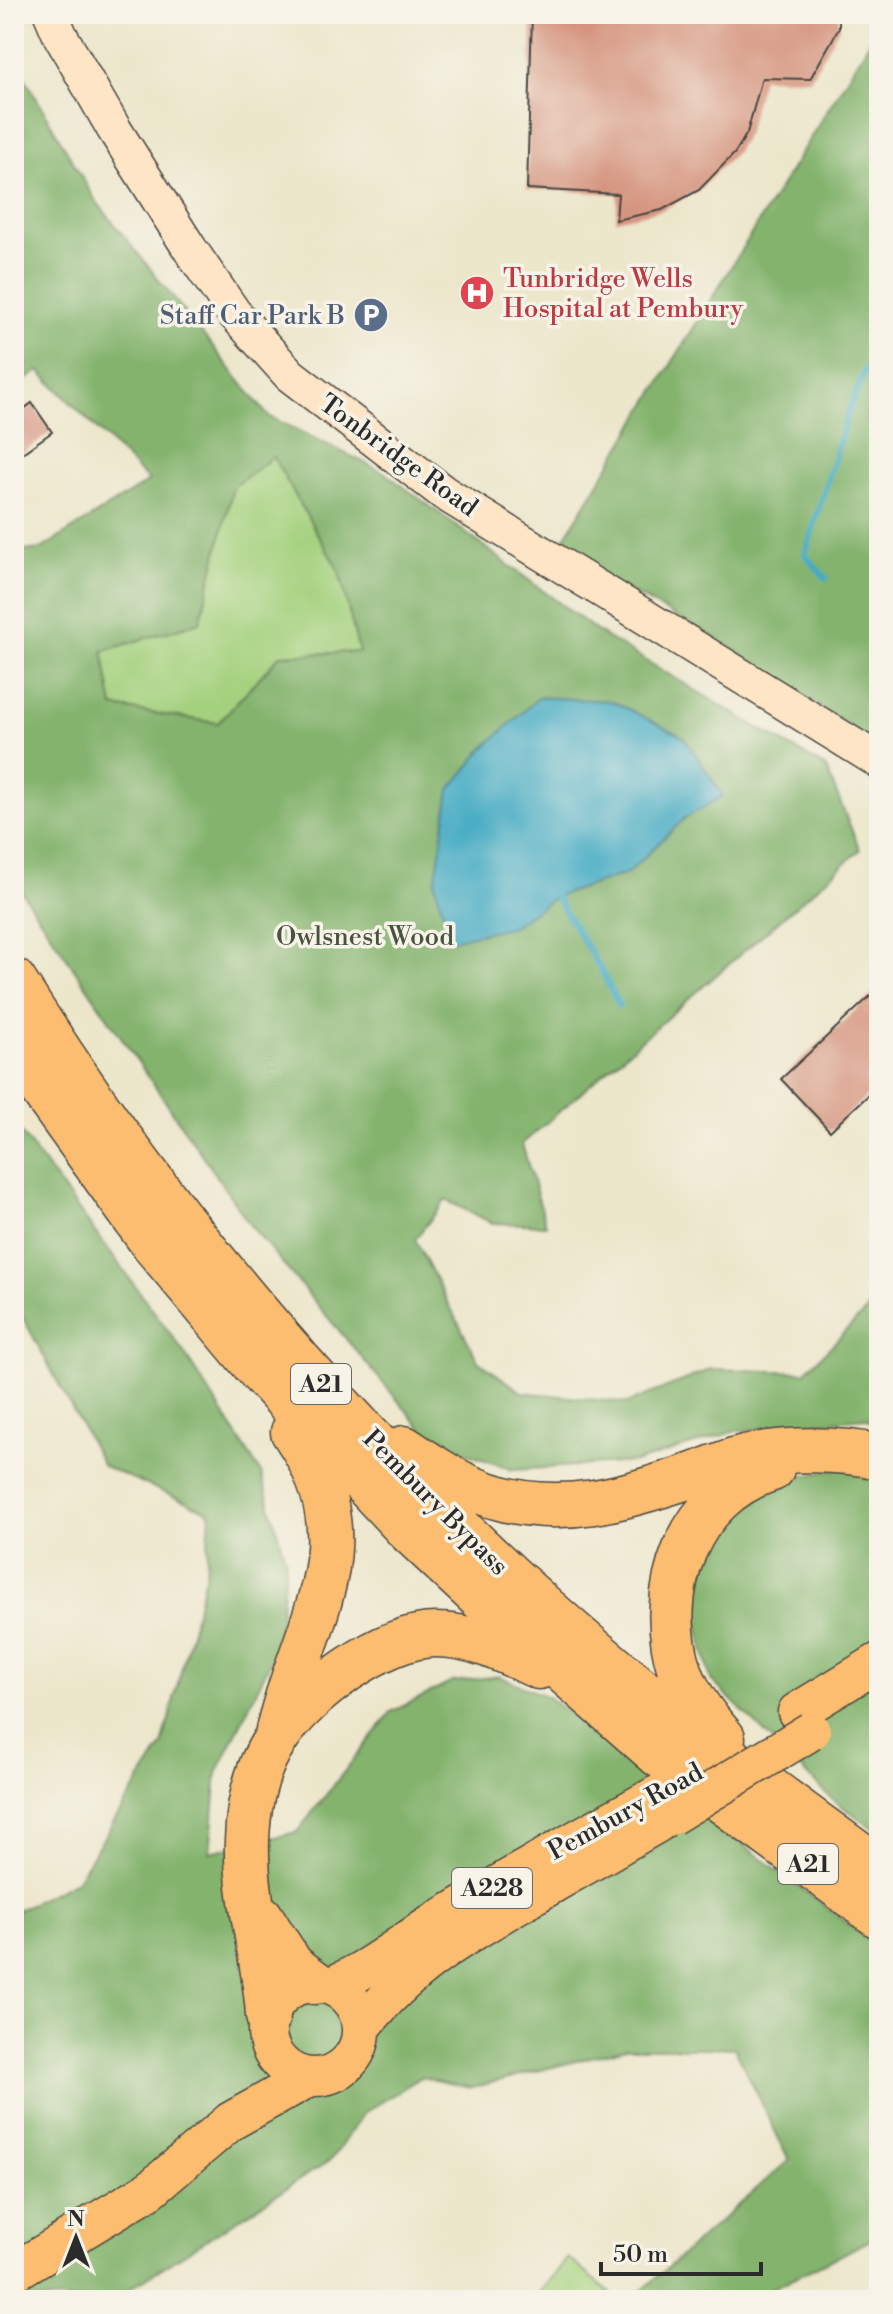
<svg xmlns="http://www.w3.org/2000/svg" width="893" height="2314" viewBox="0 0 893 2314" font-family="'Libre Bodoni',serif">
<style>
.green{fill:#a4d17e;stroke:#687e54;stroke-width:2}
.forest{fill:#83b36d;stroke:#576f4c;stroke-width:2;fill-rule:evenodd}
.water{fill:#44abc4;stroke:#386b78;stroke-width:2}
.lines{fill:none;stroke-linecap:round;stroke-linejoin:round}
.stream{stroke:#44abc4;stroke-width:6}
.building{fill:#d5947f}
.secondary-casing{stroke:#484743;stroke-width:37}
.primary-casing{stroke:#484743;stroke-width:41}
.highway-casing{stroke:#484743;stroke-width:47}
.secondary{stroke:#fee5c5;stroke-width:34}
.primary{stroke:#fcbd6f;stroke-width:38}
.highway{stroke:#fcbd6f;stroke-width:44}
.primary-bridge-casing{stroke:#484743;stroke-width:41;stroke-linecap:butt}
.primary-bridge{stroke:#fcbd6f;stroke-width:38}
.labels{text-anchor:middle;stroke-width:7;stroke-linejoin:round;paint-order:stroke}
.shield{fill:#f7f3e8;stroke:#686764;stroke-width:2}
.shield-label{font-size:24px;font-weight:bold;fill:#2b2b2b}
.health-label{font-size:26px;fill:#be3a42;stroke:#f7f3e8;text-anchor:start}
.service-label{font-size:26px;fill:#4e5e75;stroke:#f7f3e8;text-anchor:end}
.street-label{font-size:26px;fill:#2b2b2b;stroke:#f7f3e8}
.park-label{font-size:26px;fill:#495440;stroke:#f7f3e8}
</style>
<rect width="100%" height="100%" fill="#f7f3e8"/>
<filter id="ink" filterUnits="userSpaceOnUse"><feTurbulence type="fractalNoise" baseFrequency=".0125" numOctaves="2"/><feDisplacementMap in="SourceGraphic" scale="16" xChannelSelector="R" yChannelSelector="G"/><feConvolveMatrix kernelMatrix="1 2 1 2 8 2 1 2 1" color-interpolation-filters="sRGB"/></filter>
<filter id="wash" filterUnits="userSpaceOnUse"><feTurbulence type="fractalNoise" baseFrequency=".006" numOctaves="4" result="noise"/><feDisplacementMap in="SourceGraphic" scale="32" xChannelSelector="R" yChannelSelector="G"/><feGaussianBlur stdDeviation="1.8" result="paint"/><feColorMatrix in="noise" values="0 0 0 0 0 0 0 0 0 0 0 0 0 0 0 0 0 1.4 0 .05"/><feComposite in="paint" operator="in"/></filter>
<g filter="url(#wash)">
<rect width="100%" height="100%" fill="#ece6cb"/>
<path class="green" d="M 273,457 L 339,571 L 360,652 L 280,655 L 218,723 L 113,707 L 103,651 L 200,622 L 233,487 Z
M 568,2258 L 611,2293 L 605,2300 L 533,2300 Z"/>
<path class="forest" d="M 879,26 L 879,746 L 716,638 L 556,552 Z
M 14,59 L 95,200 L 268,416 L 384,472 L 601,634 L 826,768 L 860,850 L 522,1144 L 546,1225 L 492,1223 L 446,1200 L 415,1239 L 478,1361 L 522,1392 L 628,1403 L 711,1369 L 805,1372 L 879,1298 L 879,1424 L 864,1418 L 736,1431 L 637,1462 L 513,1470 L 432,1441 L 250,1225 L 14,881 L 14,552 L 41,549 L 149,481 L 39,371 L 14,388 ZM 273,457 L 339,571 L 359,652 L 280,655 L 218,723 L 113,707 L 103,651 L 200,622 L 233,487 Z
M 14,1123 L 181,1348 L 261,1473 L 286,1562 L 277,1648 L 217,1773 L 210,1852 L 297,1832 L 391,1712 L 452,1682 L 499,1676 L 548,1697 L 879,1947 L 879,2236 L 749,2300 L 644,2300 L 638,2294 L 789,2160 L 735,2048 L 626,2048 L 471,2088 L 421,2077 L 364,2113 L 332,2159 L 112,2300 L 14,2300 L 14,1912 L 76,1881 L 162,1746 L 206,1573 L 210,1512 L 103,1466 L 14,1301 Z
M 843,1468 L 879,1480 L 879,1832 L 833,1800 L 711,1680 L 697,1623 L 703,1565 L 736,1512 L 794,1478 Z"/>
<path class="water" d="M 539,697 L 612,701 L 684,737 L 723,796 L 685,818 L 628,873 L 555,897 L 513,926 L 451,940 L 435,884 L 450,789 L 484,748 Z"/>
<g class="lines">
<path class="stream" d="M 826,578 L 805,555 L 848,412 L 879,337
M 556,897 L 601,970 L 619,1006"/>
</g>
<g id="blocks">
<path class="building" d="M 532,14 L 839,14 L 839,28 L 810,79 L 762,78 L 747,133 L 735,153 L 699,190 L 662,210 L 616,220 L 618,194 L 527,189 Z
M 32,403 L 52,432 L 14,459 L 14,416 Z
M 879,988 L 879,1085 L 830,1131 L 781,1079 Z"/>
</g>
</g>
<g filter="url(#ink)">
<use href="#blocks" fill-opacity="0" stroke="#484743" stroke-width="2"/>
<g class="lines">
<g class="secondary-casing">
<path id="secondary" d="M 51,14 L 60,35 L 114,129 L 190,249 L 234,313 L 290,375 L 444,493 L 879,761"/>
</g>
<g class="primary-casing">
<path id="primary" d="M 797,1712 L 879,1662
M267 2030a47 47 0 1 1 94 0a47 47 0 1 1-94 0Z
M 331,1986 C 373,1968 406,1939 445,1916 C 515,1874 585,1834 657,1795
M 362,2027 C 406,1970 459,1939 520,1903 C 566,1876 612,1850 658,1823
M 14,2272 L 151,2189 L 231,2121 L 310,2077"/>
</g>
<g class="highway-casing">
<path id="highway" d="M 14,981 C 151,1200 322,1402 511,1577 C 626,1684 752,1777 879,1869
M 14,1051 L 153,1244 L 263,1375 L 406,1528 L 488,1605 L 658,1754 L 879,1916
M 404,1448 C 431,1466 458,1485 490,1495 C 560,1518 626,1498 693,1475 C 710,1469 728,1461 745,1457 C 784,1448 841,1448 879,1457
M 278,1730 C 305,1618 370,1544 293,1432
M 723,1738 C 706,1719 688,1695 680,1671 C 654,1591 688,1495 772,1469
M 261,1917 L 292,1966 L 314,1982
M 268,2016 C 265,1958 245,1900 247,1841 C 248,1806 256,1767 277,1737 C 306,1694 382,1635 436,1635 C 473,1635 506,1652 539,1667"/>
</g>
<use href="#secondary" class="secondary"/>
<use href="#primary" class="primary"/>
<use href="#highway" class="highway"/>
<g class="primary-bridge-casing">
<path id="primary-bridge" d="M 671,1816 L 811,1731"/>
</g>
<use href="#primary-bridge" class="primary-bridge"/>
</g>
</g>
<defs>
<g id="hospital-disc" transform="scale(1.8)"><circle r="9.5" fill="#e0444e" stroke="#f7f3e8"/><path d="M-5-5h3v3.5h4V-5h3V5h-3V1.5h-4V5h-3Z" fill="#fff"/></g>
<g id="parking-disc" transform="scale(1.8)"><circle r="9.5" fill="#5c6f8a" stroke="#f7f3e8"/><path d="M-3.5-5.5H1a3.5 3.5 0 0 1 0 7H-1V5.5H-3.5ZM-1-3.4V-.6H.8a1.4 1.4 0 0 0 0-2.8Z" fill="#fff"/></g>
</defs>
<g fill-rule="evenodd">
<use href="#hospital-disc" x="477" y="293"/>
<use href="#parking-disc" x="371" y="315"/>
</g>
<g class="labels">
<g class="shield">
<rect x="291" y="1364" width="60" height="40" rx="6"/>
<rect x="778" y="1844" width="60" height="40" rx="6"/>
<rect x="452" y="1868" width="80" height="40" rx="6"/>
</g>
<g class="shield-label">
<text x="321" y="1392">A21</text>
<text x="808" y="1872">A21</text>
<text x="492" y="1896">A228</text>
</g>
<g class="health-label">
<text x="503" y="287">Tunbridge Wells<tspan x="503" dy="30">Hospital at Pembury</tspan></text>
</g>
<g class="service-label">
<text x="345" y="324">Staff Car Park B</text>
</g>
<g class="street-label">
<text transform="translate(399 455) rotate(36)" y="9">Tonbridge Road</text>
<text transform="translate(436 1502) rotate(45)" y="9">Pembury Bypass</text>
<text transform="translate(625 1811) rotate(-29)" y="9">Pembury Road</text>
</g>
<g class="park-label">
<text x="365" y="945">Owlsnest Wood</text>
</g>
</g>
<rect width="893" height="2314" fill="none" stroke="#f7f3e8" stroke-width="48"/>
<g transform="translate(76 2238)" stroke="#f7f3e8" stroke-width="6" paint-order="stroke">
<path d="M0-6L14 30L0 20L-14 30Z" fill="#2b2b2b"/>
<text y="-12" font-size="22" font-weight="bold" text-anchor="middle" fill="#2b2b2b">N</text>
</g>
<path d="M601 2262v12h160v-12" fill="none" stroke="#2b2b2b" stroke-width="4"/>
<text x="613" y="2262" font-size="24" fill="#2b2b2b" stroke="#f7f3e8" stroke-width="6" paint-order="stroke">50 m</text>
</svg>
